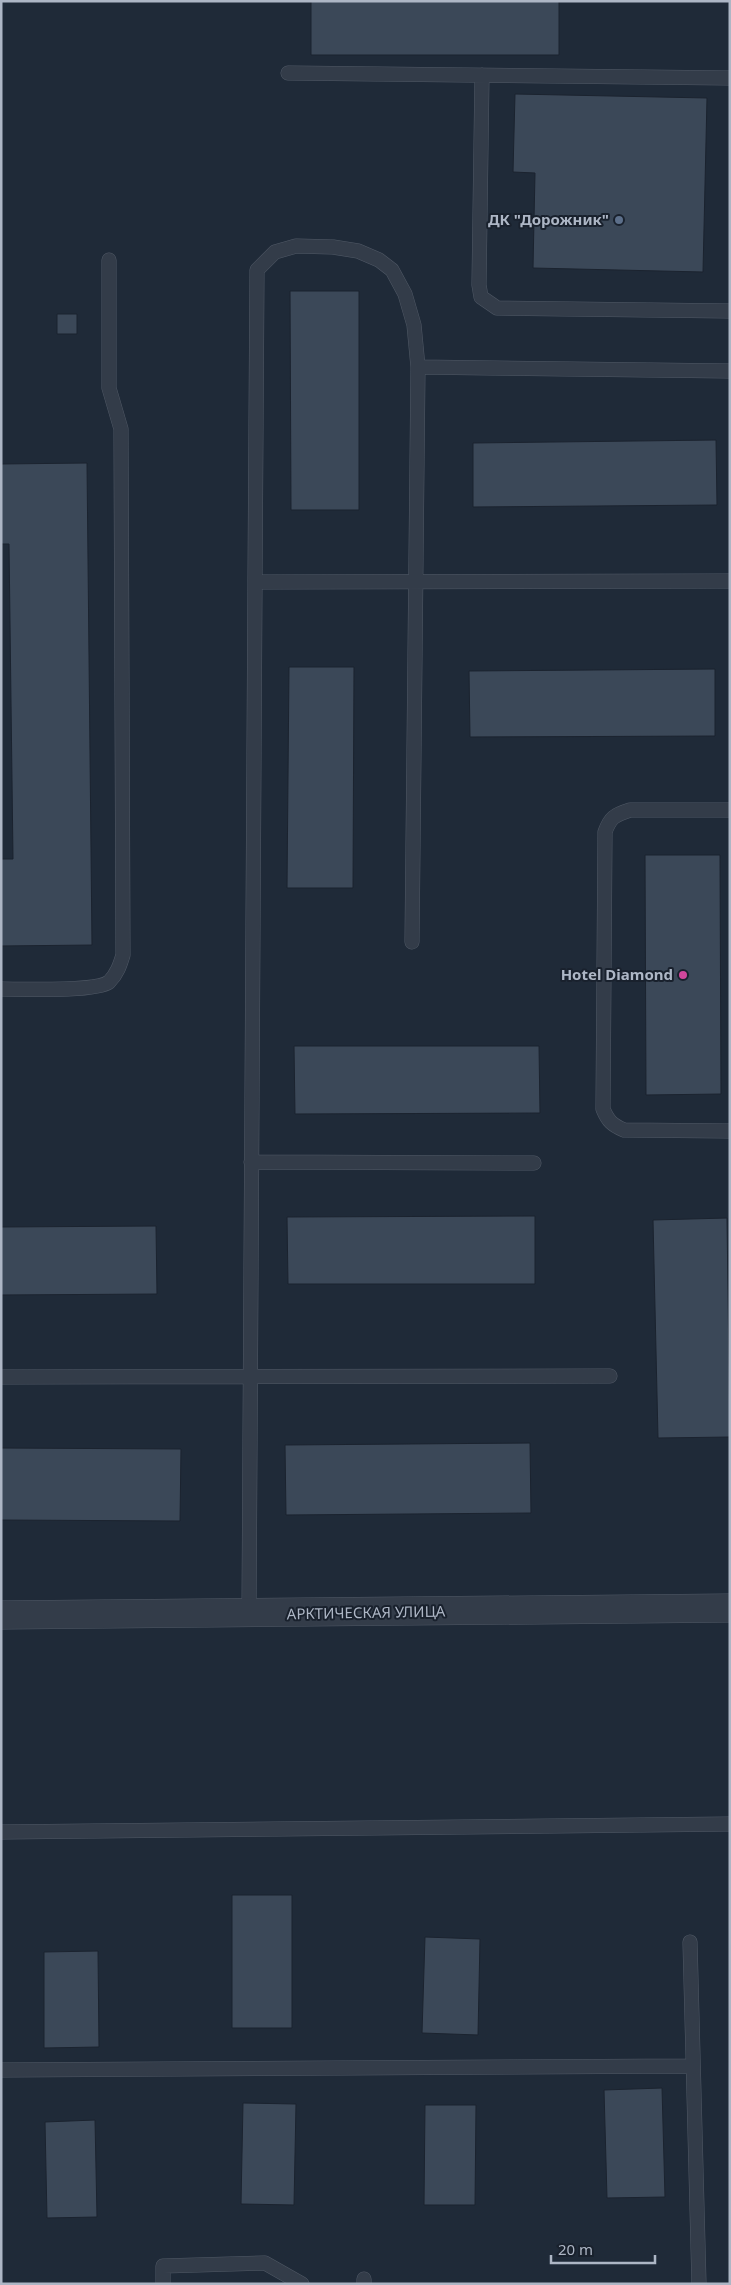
<svg xmlns="http://www.w3.org/2000/svg" width="731" height="2285" viewBox="0 0 731 2285" font-family="'Noto Sans',sans-serif">
<style>
.building{fill:#3b4858;stroke:#1b232f}
.lines{fill:none;stroke-linecap:round;stroke-linejoin:round}
.lane-casing{stroke:#505966;stroke-width:15}
.street-casing{stroke:#505966;stroke-width:29}
.lane{stroke:#333c49;stroke-width:14}
.street{stroke:#333c49;stroke-width:28}
.service-dot{fill:#5c6f8a;stroke:#19212d;stroke-width:2}
.hotel-dot{fill:#d1479c;stroke:#19212d;stroke-width:2}
.labels{text-anchor:middle;stroke-width:4;stroke-linejoin:round;paint-order:stroke}
.poi-label{font-size:15px;font-weight:bold;fill:#adb6c5;stroke:#19212d;text-anchor:end}
.street-label{font-size:15px;fill:#adb6c5;stroke:#19212d}
</style>
<rect width="100%" height="100%" fill="#1f2a38"/>
<path class="building" d="M 311,1 L 559,1 L 559,55 L 311,55 Z
M 515,94 L 707,98 L 703,272 L 533,268 L 535,173 L 513,172 Z
M 290,291 L 359,291 L 359,510 L 291,510 Z
M 57,314 L 77,314 L 77,334 L 57,334 Z
M 716,440 L 717,505 L 473,507 L 473,443 Z
M 87,463 L 92,945 L 1,946 L 1,859 L 13,859 L 9,544 L 1,544 L 1,464 Z
M 289,667 L 354,667 L 353,888 L 287,888 Z
M 715,669 L 715,736 L 470,737 L 469,671 Z
M 645,855 L 720,855 L 721,1094 L 646,1095 Z
M 294,1046 L 539,1046 L 540,1113 L 295,1114 Z
M 535,1216 L 535,1284 L 288,1284 L 287,1217 Z
M 727,1218 L 730,1437 L 658,1438 L 653,1220 Z
M 156,1226 L 157,1294 L 1,1295 L 1,1227 Z
M 530,1443 L 531,1513 L 286,1515 L 285,1445 Z
M 1,1448 L 181,1449 L 180,1521 L 1,1520 Z
M 232,1895 L 292,1895 L 292,2028 L 232,2028 Z
M 425,1937 L 480,1939 L 478,2035 L 422,2033 Z
M 98,1951 L 99,2047 L 44,2048 L 44,1952 Z
M 662,2088 L 665,2197 L 607,2198 L 604,2090 Z
M 243,2103 L 296,2104 L 294,2205 L 241,2204 Z
M 425,2105 L 476,2105 L 475,2205 L 424,2205 Z
M 95,2120 L 97,2217 L 47,2218 L 45,2122 Z"/>
<g class="lines">
<g class="lane-casing">
<path id="lane" d="M 288,73 L 730,78
M 482,75 L 479,285 L 481,297 L 497,308 L 730,311
M 418,367 L 730,371
M 730,810 L 630,810 C 614,815 610,818 605,832 L 603,1109 C 608,1121 612,1125 624,1130 L 730,1131
M 412,942 L 418,367 L 414,325 L 405,294 L 392,270 L 379,260 L 358,251 L 333,247 L 296,246 L 275,252 L 257,270 L 255,582 L 730,581
M 1,989 C 21,989 96,992 109,982 C 117,974 120,965 123,955 L 121,429 L 109,388 L 109,260
M 251,1162 L 534,1163
M 1,1377 L 610,1376
M 249,1614 L 255,582
M 1,1832 L 730,1824
M 690,1942 L 699,2284
M 1,2070 L 692,2066
M 364,2279 L 364,2284
M 163,2284 L 163,2266 L 265,2263 L 302,2284"/>
</g>
<g class="street-casing">
<path id="street" d="M 1,1615 L 730,1608"/>
</g>
<use href="#lane" class="lane"/>
<use href="#street" class="street"/>
</g>
<circle class="service-dot" cx="619" cy="220" r="5"/>
<circle class="hotel-dot" cx="683" cy="975" r="5"/>
<g class="labels">
<g class="poi-label">
<text x="609" y="225">ДК "Дорожник"</text>
<text x="673" y="980">Hotel Diamond</text>
</g>
<g class="street-label">
<text transform="translate(366 1613) rotate(-1)" y="5">АРКТИЧЕСКАЯ УЛИЦА</text>
</g>
</g>
<rect width="731" height="2285" fill="none" stroke="#adb6c5" stroke-width="5"/>
<path d="M551 2255v8h104v-8" fill="none" stroke="#adb6c5" stroke-width="2.5"/>
<text x="558" y="2255" font-size="15" fill="#adb6c5" stroke="#19212d" stroke-width="4" paint-order="stroke">20 m</text>
</svg>
